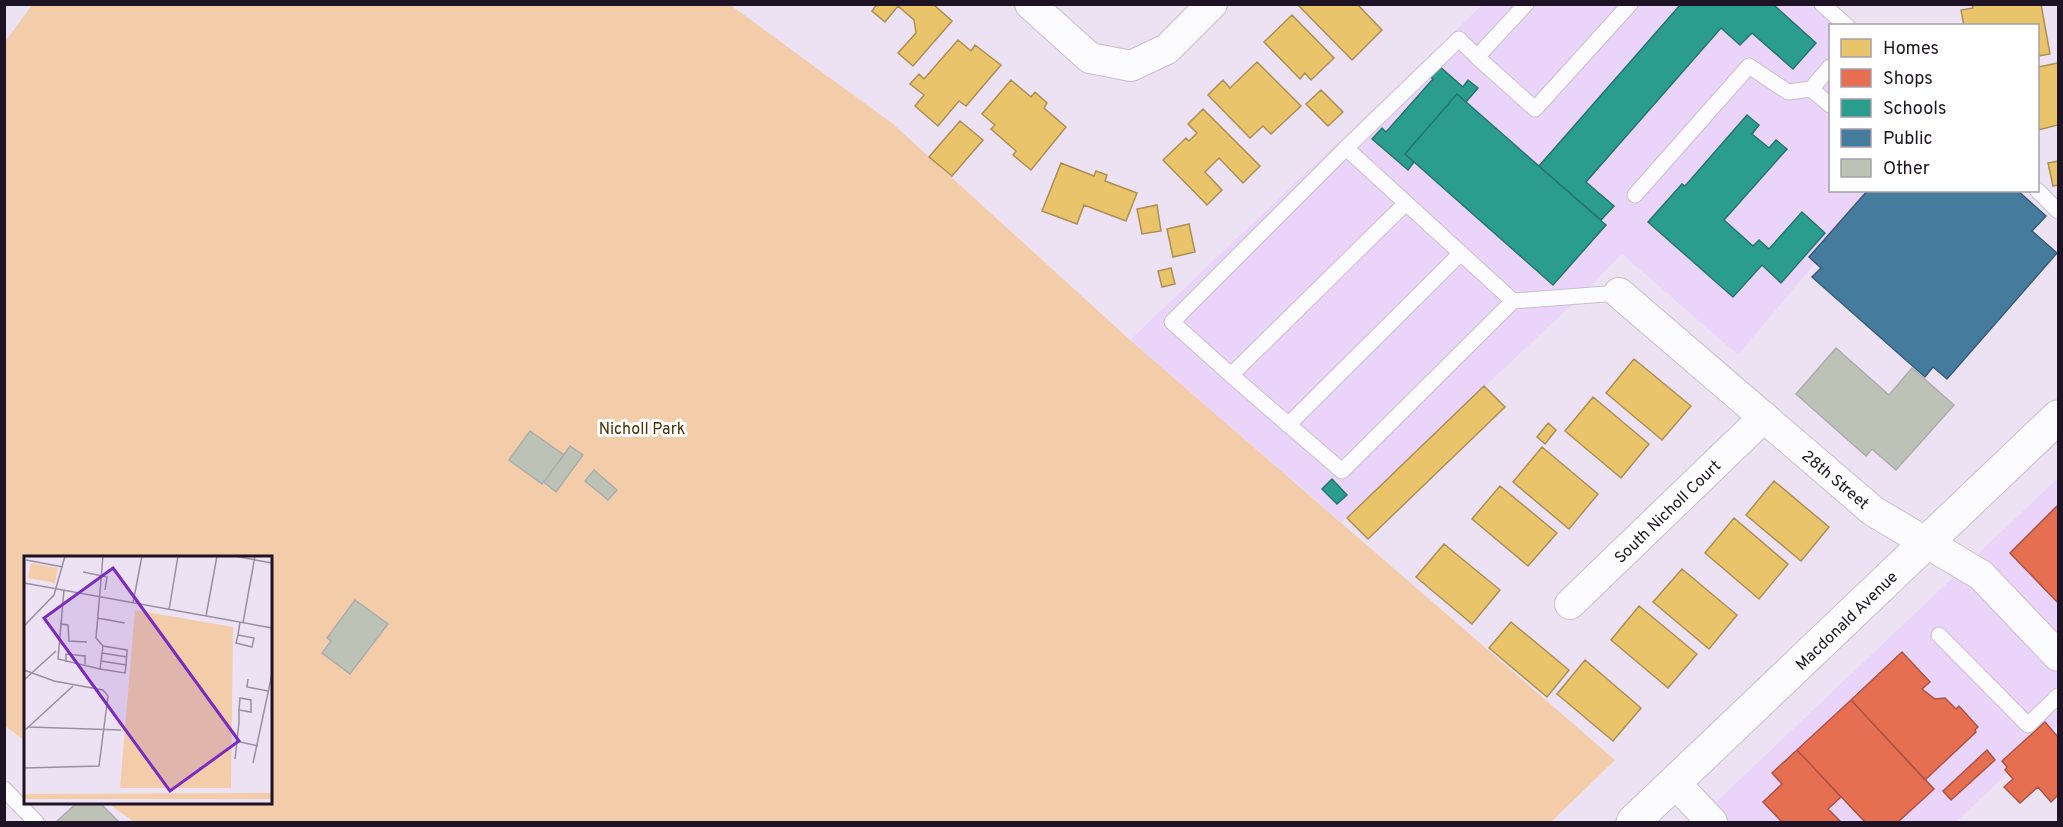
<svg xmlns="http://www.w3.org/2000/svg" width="2063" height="827" viewBox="0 0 2063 827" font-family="Overpass,sans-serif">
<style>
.built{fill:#ebd4f9}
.green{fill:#f3cda9}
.homes{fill:#e9c46a;stroke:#ac8f55;stroke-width:1.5}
.shops{fill:#e76f51;stroke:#ab5344;stroke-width:1.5}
.schools{fill:#2a9d8f;stroke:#26746f;stroke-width:1.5}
.public{fill:#457b9d;stroke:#395c79;stroke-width:1.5}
.building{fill:#bdc2b7;stroke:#acacac;stroke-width:1.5}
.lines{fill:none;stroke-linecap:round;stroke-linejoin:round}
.service-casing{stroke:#c9becf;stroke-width:17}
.minor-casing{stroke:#c9becf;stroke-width:32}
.tertiary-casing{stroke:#c9becf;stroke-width:35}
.service{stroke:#fcfbfd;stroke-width:15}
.minor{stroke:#fcfbfd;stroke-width:30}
.tertiary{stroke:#fcfbfd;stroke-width:33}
.rail{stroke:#d2ced4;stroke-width:4.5;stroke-dasharray:8 8;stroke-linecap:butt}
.labels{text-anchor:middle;stroke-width:6;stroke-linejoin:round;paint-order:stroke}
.park-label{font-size:16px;fill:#4b2f02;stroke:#fff}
.street-label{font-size:16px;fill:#1e1324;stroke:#fff}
.inset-road{fill:none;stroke:#9a8fa0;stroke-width:1.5}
.view{fill:#7b2cbf;fill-opacity:0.15;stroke:#7b2cbf;stroke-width:3}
.inset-edge{fill:none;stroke:#1e1324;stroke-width:3}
</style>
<rect width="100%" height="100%" fill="#ede2f3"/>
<path class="built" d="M 1482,5 L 1834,5 L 1859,25 L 1830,26 L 1830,190 L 1876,191 L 1738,355 L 1622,254 L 1582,295 L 1341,522 L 1130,340 Z
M 2058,478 L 2058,725 L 1956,822 L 1695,822 Z"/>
<path class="green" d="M 729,4 L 893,124 L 1130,340 L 1615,760 L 1551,822 L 134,822 L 106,802 L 270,802 L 270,557 L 26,557 L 25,741 L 5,726 L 4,43 L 32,5 Z"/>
<path class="homes" d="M 877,4 L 933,4 L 952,21 L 913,66 L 898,53 L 916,33 L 914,20 L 898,6 L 885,22 L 872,11 Z
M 1301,4 L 1357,4 L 1382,30 L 1352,60 L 1299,6 Z
M 1972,4 L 2041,4 L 2050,54 L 2038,56 L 2038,26 L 1964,26 L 1961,10 L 1973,8 Z
M 1292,15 L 1334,58 L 1311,80 L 1305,73 L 1300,79 L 1264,42 Z
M 958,40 L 971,51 L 975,45 L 1001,65 L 966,106 L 959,101 L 938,126 L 915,106 L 924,95 L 910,84 L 919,74 L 924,79 Z
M 1257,62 L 1301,106 L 1271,134 L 1263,126 L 1250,138 L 1208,95 L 1223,80 L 1230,88 Z
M 2058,63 L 2058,125 L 2038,130 L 2038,67 Z
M 1011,80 L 1031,97 L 1035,92 L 1047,103 L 1044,108 L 1066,127 L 1031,170 L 1013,155 L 1016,151 L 991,129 L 995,125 L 982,114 Z
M 1321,90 L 1343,112 L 1328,126 L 1306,104 Z
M 1203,109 L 1260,166 L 1243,183 L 1219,158 L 1205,172 L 1222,190 L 1207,205 L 1163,160 L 1186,138 L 1189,141 L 1197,133 L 1188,124 Z
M 960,121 L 983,140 L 952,176 L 929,157 Z
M 2058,161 L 2058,185 L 2053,186 L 2048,163 Z
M 1061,163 L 1094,176 L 1096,171 L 1107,175 L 1105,181 L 1137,193 L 1126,221 L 1084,205 L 1077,224 L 1042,211 Z
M 1157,205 L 1161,231 L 1142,234 L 1137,209 Z
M 1189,224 L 1195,252 L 1173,257 L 1167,229 Z
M 1171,268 L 1175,284 L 1162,287 L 1158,271 Z
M 1634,359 L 1691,406 L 1662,440 L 1606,393 Z
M 1484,386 L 1505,407 L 1368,539 L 1347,518 Z
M 1593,397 L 1649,444 L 1621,478 L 1565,431 Z
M 1548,423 L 1556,430 L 1545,444 L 1537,437 Z
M 1542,447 L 1598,494 L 1569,529 L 1513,482 Z
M 1774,481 L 1829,527 L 1801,561 L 1746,515 Z
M 1500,486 L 1557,533 L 1528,566 L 1472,519 Z
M 1734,518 L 1788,564 L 1759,599 L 1705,553 Z
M 1444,544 L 1500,590 L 1472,624 L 1416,577 Z
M 1682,569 L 1737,615 L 1709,649 L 1653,602 Z
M 1639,606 L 1697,654 L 1668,688 L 1611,640 Z
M 1511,622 L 1569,670 L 1547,697 L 1489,648 Z
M 1585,660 L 1641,708 L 1613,741 L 1557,694 Z"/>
<path class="shops" d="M 2058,505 L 2058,603 L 2010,553 Z
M 1902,652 L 1930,682 L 1922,689 L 1935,699 L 1945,698 L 1956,709 L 1959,706 L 1978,727 L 1975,730 L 1976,732 L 1925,780 L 1851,700 Z
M 1851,700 L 1934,789 L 1898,822 L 1865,822 L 1797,750 Z
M 2045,722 L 2058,737 L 2058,795 L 2051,802 L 2038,787 L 2020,803 L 2004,787 L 2013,779 L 2005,770 L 2007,767 L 2002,761 Z
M 1797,750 L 1841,797 L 1828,809 L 1841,822 L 1782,822 L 1763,802 L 1782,784 L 1772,773 Z
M 1987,750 L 1995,760 L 1951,800 L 1943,791 Z"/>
<path class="schools" d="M 1681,4 L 1776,4 L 1775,6 L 1816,43 L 1793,69 L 1752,33 L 1740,45 L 1721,28 L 1586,182 L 1614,206 L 1601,220 L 1539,166 Z
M 1438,65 L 1463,87 L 1468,80 L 1478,88 L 1466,102 L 1457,94 L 1405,154 L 1414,162 L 1408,170 L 1372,139 L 1382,128 L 1386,132 L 1433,79 L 1428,75 Z
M 1457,94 L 1606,225 L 1553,285 L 1405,154 Z
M 1747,115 L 1759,125 L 1752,134 L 1769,148 L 1776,140 L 1787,149 L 1724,220 L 1753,246 L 1759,240 L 1769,249 L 1802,212 L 1825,233 L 1781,283 L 1762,265 L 1733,297 L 1648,222 L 1682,184 L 1685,186 Z
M 1332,479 L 1347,495 L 1337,504 L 1322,489 Z"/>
<path class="public" d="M 1868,190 L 2017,190 L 2046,216 L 2032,231 L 2057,253 L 1947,379 L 1933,367 L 1925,377 L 1812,277 L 1821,268 L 1809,257 Z"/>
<path class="building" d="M 1836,348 L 1889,395 L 1912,368 L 1954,405 L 1896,470 L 1872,449 L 1866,456 L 1796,394 Z
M 530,431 L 564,455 L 542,484 L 509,460 Z
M 570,446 L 583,455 L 556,492 L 544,482 Z
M 594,470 L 617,490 L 608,500 L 585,481 Z
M 355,600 L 388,624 L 350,674 L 322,653 L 331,641 L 327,638 Z
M 78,802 L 99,802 L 119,822 L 59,822 L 57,821 Z"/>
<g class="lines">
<g class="service-casing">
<path id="service" d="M 1822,4 L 1847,26
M 1477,57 L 1535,109 L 1630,4
M 1811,89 L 1830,105
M 1346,148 L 1172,322 L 1231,375 L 1406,203
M 2037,190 L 2058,211
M 1635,195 L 1749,66 L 1788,92 L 1811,89 L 1830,67
M 1513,301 L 1346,148 L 1459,39 L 1477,57 L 1526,4
M 1231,375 L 1342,471 L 1513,301 L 1619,293
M 1288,425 L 1461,253
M 1939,635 L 2028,725 L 2058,696
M 4,789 L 36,822"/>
</g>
<g class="minor-casing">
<path id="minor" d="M 1030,4 L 1090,58 L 1131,66 L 1167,49 L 1212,4
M 1619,293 L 1873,511 L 1981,575 L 2058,656
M 1570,604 L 1764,417
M 1675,783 L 1712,822"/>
</g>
<g class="tertiary-casing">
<path id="tertiary" d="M 1633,822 L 2058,417"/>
</g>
<use href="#service" class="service"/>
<use href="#minor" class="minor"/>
<use href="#tertiary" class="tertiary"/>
<path class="rail" d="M 4,6 L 5,4"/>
</g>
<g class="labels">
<g class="park-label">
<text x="642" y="434">Nicholl Park</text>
</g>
<g class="street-label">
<text transform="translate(1836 479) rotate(40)" y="6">28th Street</text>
<text transform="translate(1667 511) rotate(-44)" y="6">South Nicholl Court</text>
<text transform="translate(1846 620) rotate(-44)" y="6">Macdonald Avenue</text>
</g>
</g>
<g transform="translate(24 556)">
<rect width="248" height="248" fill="#ede2f3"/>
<path d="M 7,7 L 34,12 L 31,27 L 4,22 ZM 111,54 L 209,71 L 207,232 L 96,232 ZM 247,237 L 247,243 L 0,243 L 0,238 Z" fill="#f3cda9"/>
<path class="inset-road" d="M 79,0 L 72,82 L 79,90 L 103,94 L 102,109M 210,0 L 248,7M 2,4 L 39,11M 59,16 L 83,21 L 81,34M 0,27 L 248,72M 40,34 L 34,103 L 76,113 L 79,90M 109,47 L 118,0M 145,54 L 154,0M 182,60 L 193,0M 73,62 L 101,67M 219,67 L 231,0M 36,68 L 44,69 L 45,85 L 63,86M 0,70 L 30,39 L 41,0M 214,79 L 212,87 L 228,91 L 230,82 L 214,79 L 216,66M 78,97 L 103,101M 42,106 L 42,98 L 61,100 L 61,108M 76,113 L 101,117 L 102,109 L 77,105M 0,114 L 30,125 L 79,134 L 84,140 L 75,210 L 0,212M 224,123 L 223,131 L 244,135M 0,124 L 32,95M 5,171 L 97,174M 0,175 L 49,130M 212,185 L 234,190M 211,203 L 215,166 L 215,154 L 216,142 L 227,144 L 227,156 L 215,154M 229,207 L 248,118"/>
<path class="view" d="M 89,12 L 215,185 L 146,235 L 20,62 Z"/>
<rect width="248" height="248" class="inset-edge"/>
</g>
<rect width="2063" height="827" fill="none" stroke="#1e1324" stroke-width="12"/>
<rect x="1829" y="24" width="210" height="168" fill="#ffffff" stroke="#a5a1a7" stroke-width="1.5"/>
<rect x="1841" y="39" width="30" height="18" fill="#e9c46a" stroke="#a5a1a7" stroke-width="1.5"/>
<text x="1883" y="54" font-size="18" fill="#1e1324">Homes</text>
<rect x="1841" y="69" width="30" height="18" fill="#e76f51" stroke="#a5a1a7" stroke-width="1.5"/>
<text x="1883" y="84" font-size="18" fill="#1e1324">Shops</text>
<rect x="1841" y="99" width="30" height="18" fill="#2a9d8f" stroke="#a5a1a7" stroke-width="1.5"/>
<text x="1883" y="114" font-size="18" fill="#1e1324">Schools</text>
<rect x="1841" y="129" width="30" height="18" fill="#457b9d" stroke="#a5a1a7" stroke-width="1.5"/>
<text x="1883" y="144" font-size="18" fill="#1e1324">Public</text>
<rect x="1841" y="159" width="30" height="18" fill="#bdc2b7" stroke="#a5a1a7" stroke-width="1.5"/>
<text x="1883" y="174" font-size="18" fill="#1e1324">Other</text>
</svg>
